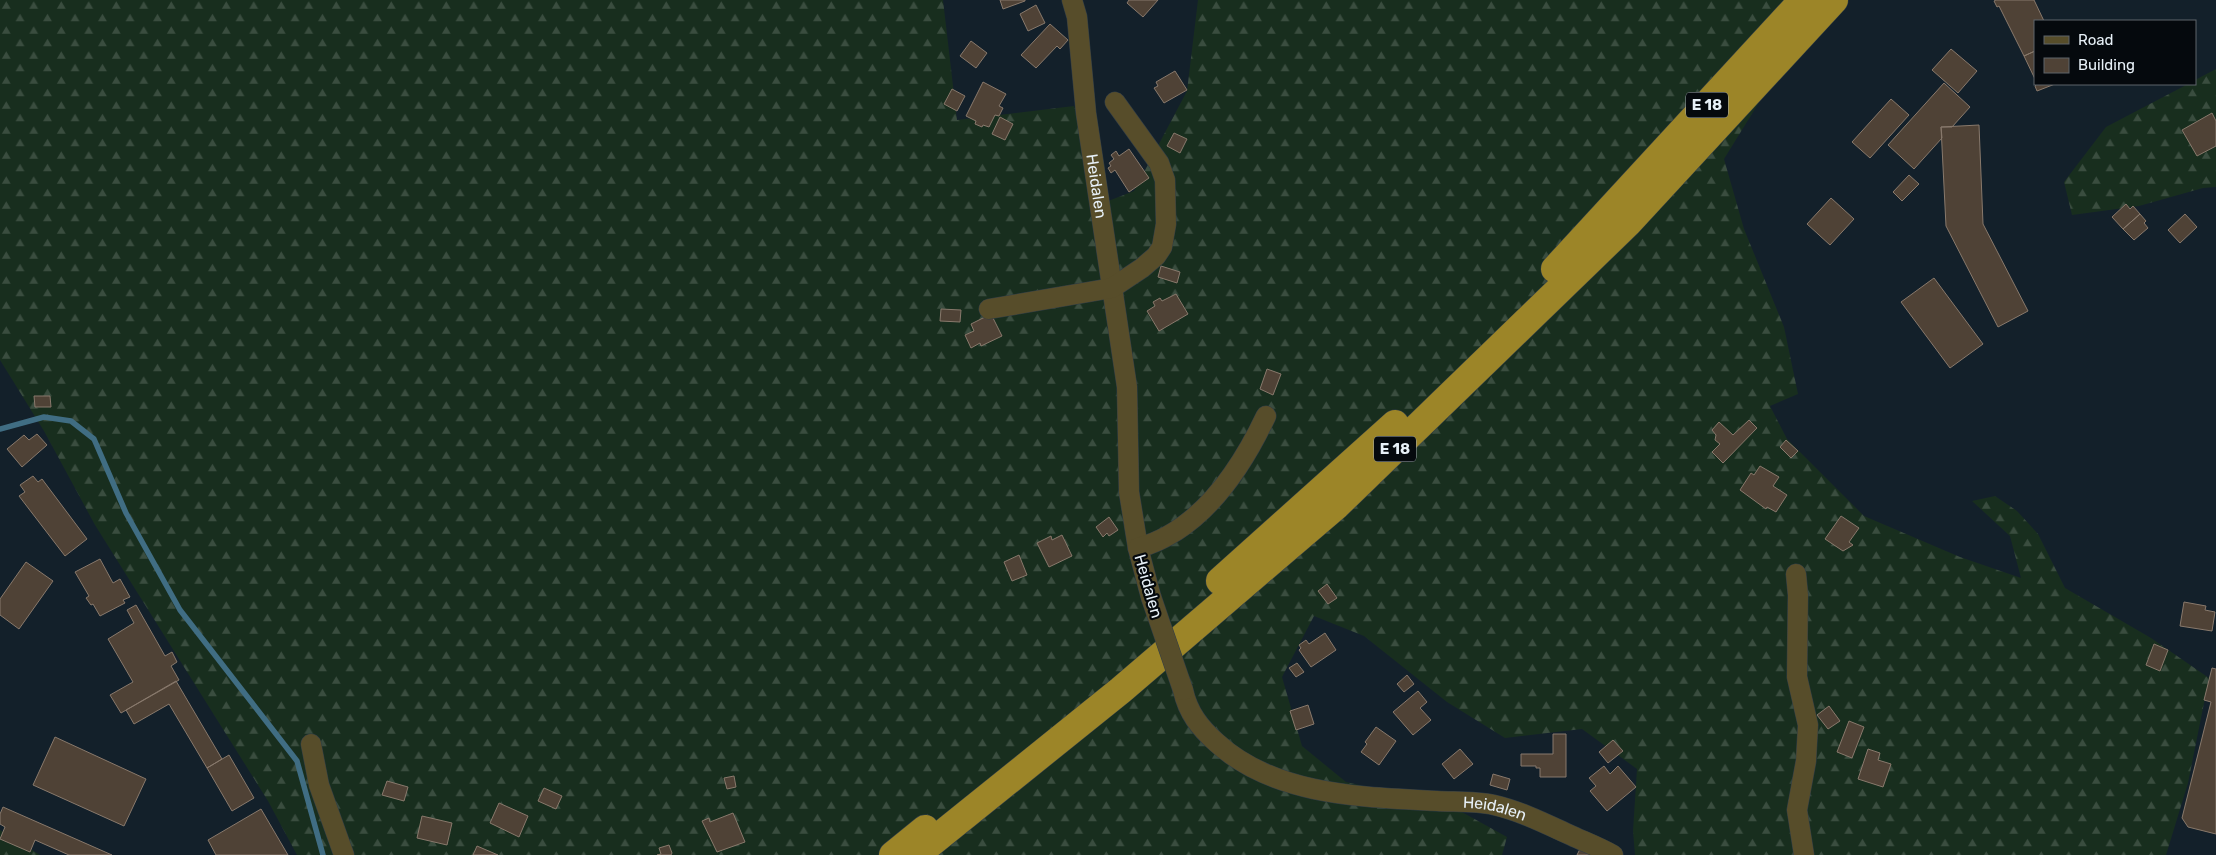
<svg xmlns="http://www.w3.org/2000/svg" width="2216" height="855" viewBox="0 0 2216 855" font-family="Rubik,sans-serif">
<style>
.forest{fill:url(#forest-firs)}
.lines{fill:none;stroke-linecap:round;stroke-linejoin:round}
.stream{stroke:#406d83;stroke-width:5.5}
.building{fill:#4f4236;stroke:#88796c}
.minor-casing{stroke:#313d47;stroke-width:21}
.trunk-casing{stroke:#313d47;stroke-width:29}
.minor{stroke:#574d2a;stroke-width:20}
.trunk{stroke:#9c8528;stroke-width:28}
.minor-bridge-casing{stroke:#313d47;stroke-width:21;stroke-linecap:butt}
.minor-bridge{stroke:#574d2a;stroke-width:20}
.labels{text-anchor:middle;stroke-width:4.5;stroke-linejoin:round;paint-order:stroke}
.shield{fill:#05090d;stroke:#a3abb1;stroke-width:1}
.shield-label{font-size:15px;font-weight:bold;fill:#e7f0f7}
.street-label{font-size:16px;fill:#e7f0f7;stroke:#05090d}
</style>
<defs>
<pattern id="forest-firs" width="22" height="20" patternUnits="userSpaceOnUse" patternTransform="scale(1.25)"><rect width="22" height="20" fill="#182e1e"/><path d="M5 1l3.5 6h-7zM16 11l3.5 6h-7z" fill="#3a4d3f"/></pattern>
</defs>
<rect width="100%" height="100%" fill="#13202a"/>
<path class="forest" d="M 0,0 L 943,0 L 957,120 L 1074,106 L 1098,195 L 1103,203 L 1134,191 L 1187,91 L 1198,0 L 1831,0 L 1779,70 L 1724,159 L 1744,229 L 1784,327 L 1798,394 L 1770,406 L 1787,439 L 1864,516 L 1960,557 L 2021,578 L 2010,536 L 1972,501 L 1995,496 L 2017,511 L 2038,534 L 2065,588 L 2151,638 L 2209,678 L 2188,783 L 2166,855 L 1635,855 L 1633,831 L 1637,769 L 1582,729 L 1505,738 L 1447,702 L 1364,636 L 1314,616 L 1282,677 L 1302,746 L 1346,782 L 1451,806 L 1507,837 L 1502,855 L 297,855 L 268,801 L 95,525 L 44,431 L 0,360 Z
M 2216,69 L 2216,187 L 2203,188 L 2139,206 L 2072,215 L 2064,182 L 2106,127 L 2188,84 L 2195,84 L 2195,80 Z
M 0,830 L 40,855 L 0,855 Z"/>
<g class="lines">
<path class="stream" d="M 0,429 L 44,417 L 71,421 L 94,439 L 126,513 L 180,610 L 297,761 L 323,855"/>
</g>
<path class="building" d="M 1000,0 L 1025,0 L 1025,1 L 1003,9 Z
M 1129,0 L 1158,0 L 1143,17 L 1127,3 Z
M 1996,0 L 2034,0 L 2044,21 L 2035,21 L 2035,51 L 2024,56 L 1999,6 L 1997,7 L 1994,1 Z
M 1036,5 L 1045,23 L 1028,31 L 1020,14 Z
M 1050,24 L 1068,40 L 1060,49 L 1057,46 L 1036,68 L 1021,55 Z
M 971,41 L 987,53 L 976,68 L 960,56 Z
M 1951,49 L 1977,71 L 1958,93 L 1932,70 Z
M 2035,51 L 2035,79 L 2024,56 Z
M 1175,71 L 1187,90 L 1164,103 L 1154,88 L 1158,86 L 1156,82 Z
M 983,82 L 1006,94 L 999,106 L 1003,108 L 999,116 L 995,115 L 989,127 L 983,125 L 982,127 L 975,124 L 976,121 L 966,116 Z
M 1944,83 L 1970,107 L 1952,127 L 1941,127 L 1942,138 L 1914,169 L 1888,145 Z
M 2037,84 L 2055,84 L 2037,91 L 2035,86 Z
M 952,89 L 965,96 L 957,111 L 944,104 Z
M 1891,99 L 1909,115 L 1870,158 L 1852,142 Z
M 2212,113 L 2216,121 L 2216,146 L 2197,156 L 2182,130 Z
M 1000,117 L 1013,124 L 1005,140 L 992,134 Z
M 1979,125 L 1983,224 L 2028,311 L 1998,327 L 1946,226 L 1941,127 Z
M 1174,133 L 1187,139 L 1180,153 L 1167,146 Z
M 1129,149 L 1149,178 L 1129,192 L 1115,170 L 1111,173 L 1108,168 L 1111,166 L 1109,163 L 1114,159 L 1111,155 L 1116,151 L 1119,156 Z
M 1909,175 L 1919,184 L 1902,201 L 1893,192 Z
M 1831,198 L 1854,219 L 1830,245 L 1807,224 Z
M 2126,204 L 2130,209 L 2133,206 L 2140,214 L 2123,229 L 2112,217 Z
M 2140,214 L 2146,221 L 2144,223 L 2148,228 L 2134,240 L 2123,229 Z
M 2185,214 L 2197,227 L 2180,243 L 2168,230 Z
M 1161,266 L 1180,272 L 1177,283 L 1158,277 Z
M 1934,278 L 1983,344 L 1950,368 L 1901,302 Z
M 1176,294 L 1188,314 L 1159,331 L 1147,311 L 1155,306 L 1153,302 L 1160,298 L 1162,301 Z
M 941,309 L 961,310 L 960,322 L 940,321 Z
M 991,314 L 1002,336 L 981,346 L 980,343 L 971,348 L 965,335 L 974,331 L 971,324 Z
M 1267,369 L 1281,374 L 1273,395 L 1260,389 Z
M 34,396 L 50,396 L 51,407 L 35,407 Z
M 1749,420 L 1757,428 L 1723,463 L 1712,452 L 1720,444 L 1715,440 L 1716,435 L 1712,430 L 1719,422 L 1733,435 Z
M 37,434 L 47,445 L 22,467 L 7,449 L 24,435 L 29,440 Z
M 1786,440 L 1798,451 L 1791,458 L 1780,447 Z
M 1760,466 L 1779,477 L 1773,486 L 1787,495 L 1776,512 L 1767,507 L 1766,509 L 1740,490 L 1751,473 L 1754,475 Z
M 33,476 L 38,482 L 42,479 L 87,539 L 65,556 L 19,496 L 25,492 L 20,485 Z
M 1841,516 L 1859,528 L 1849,542 L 1853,545 L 1843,551 L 1825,539 Z
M 1109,517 L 1118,530 L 1109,536 L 1107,533 L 1103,537 L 1096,527 Z
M 1062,535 L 1072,556 L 1049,567 L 1037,543 L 1051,536 L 1052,540 Z
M 1019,555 L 1027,575 L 1012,581 L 1004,562 Z
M 100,559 L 113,583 L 120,579 L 130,597 L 123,600 L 125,603 L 100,616 L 93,604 L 91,605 L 86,598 L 89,596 L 75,572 Z
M 26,562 L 53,581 L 19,629 L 0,615 L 0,599 Z
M 1327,584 L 1337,598 L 1328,604 L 1318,591 Z
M 2184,602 L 2206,606 L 2205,610 L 2215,612 L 2212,631 L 2180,626 Z
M 136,605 L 165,656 L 172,652 L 177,662 L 171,666 L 179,680 L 121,713 L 110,695 L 133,682 L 108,639 L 134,623 L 127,610 Z
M 1325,633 L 1336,650 L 1311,667 L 1299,650 L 1301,648 L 1299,645 L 1306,640 L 1309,644 Z
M 2154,644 L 2168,650 L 2160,671 L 2146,665 Z
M 1297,663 L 1304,672 L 1296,677 L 1289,668 Z
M 2212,668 L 2216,669 L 2216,834 L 2188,827 L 2182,818 L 2211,702 L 2204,700 Z
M 1407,675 L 1414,684 L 1404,692 L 1397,684 Z
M 176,681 L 222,759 L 207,768 L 169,704 L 134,724 L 126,710 Z
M 1418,691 L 1427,702 L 1420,708 L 1431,720 L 1413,735 L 1393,712 Z
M 1308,705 L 1314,724 L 1296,730 L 1290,711 Z
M 1829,706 L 1840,721 L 1828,729 L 1817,715 Z
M 1849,721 L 1864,727 L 1852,758 L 1837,752 Z
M 1376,727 L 1396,741 L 1379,765 L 1361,752 L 1367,744 L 1365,742 Z
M 1553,734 L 1566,734 L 1566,777 L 1540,777 L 1540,768 L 1536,768 L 1536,766 L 1521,766 L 1521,754 L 1553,754 Z
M 55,737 L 146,779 L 124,826 L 33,785 Z
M 1613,740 L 1623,751 L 1608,763 L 1599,752 Z
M 1460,749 L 1473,764 L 1454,779 L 1442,764 Z
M 1868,749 L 1880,753 L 1878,760 L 1891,764 L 1883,787 L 1858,779 Z
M 229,755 L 254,798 L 232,811 L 207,768 Z
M 1604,766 L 1610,774 L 1618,766 L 1636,787 L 1607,811 L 1590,791 L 1596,786 L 1589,778 Z
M 1493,774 L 1510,779 L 1507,790 L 1490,785 Z
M 734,776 L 736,787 L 727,789 L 724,778 Z
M 387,781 L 408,787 L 404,801 L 382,795 Z
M 544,788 L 562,796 L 556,809 L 538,801 Z
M 499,803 L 528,816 L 519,837 L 490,823 Z
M 3,807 L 112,855 L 69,855 L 35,840 L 30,852 L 0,839 L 5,827 L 0,824 L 0,814 Z
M 261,809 L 288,855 L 216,855 L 208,840 Z
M 733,813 L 745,842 L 717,852 L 702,821 L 709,818 L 710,822 Z
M 422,816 L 452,823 L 447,845 L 417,838 Z
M 669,845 L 672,853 L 671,855 L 657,855 L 661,854 L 659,848 Z
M 477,846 L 498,855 L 473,855 Z
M 1581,847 L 1595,855 L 1577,855 Z"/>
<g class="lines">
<g class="minor-casing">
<g id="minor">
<path id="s1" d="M 1072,0 L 1077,17 L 1086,113 L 1127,387 L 1129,492 L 1138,548 L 1151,597"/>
<path d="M 989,309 L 1112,288 L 1142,268 L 1156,256 L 1162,247 L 1166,224 L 1165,180 L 1159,163 L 1115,102"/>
<path d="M 1138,548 C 1200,531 1240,471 1266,416"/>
<path d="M 1796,574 L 1798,595 L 1797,677 L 1808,725 L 1806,761 L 1797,810 L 1804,855"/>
<path id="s2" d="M 1183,690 C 1188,713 1200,728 1217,743 C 1275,796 1363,797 1437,801 C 1455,802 1476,801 1494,805 C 1520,811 1544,823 1568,834 C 1583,841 1599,847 1613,855"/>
<path d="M 311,744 L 319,785 L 344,855"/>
</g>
</g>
<g class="trunk-casing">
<path id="trunk" d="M 1555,269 L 1803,0
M 1220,581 L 1395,424
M 893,855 L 925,829
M 916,855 L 1121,690 L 1337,505 L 1628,223 L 1834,0"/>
</g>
<use href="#minor" class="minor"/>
<use href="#trunk" class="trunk"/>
<g class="minor-bridge-casing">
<path id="minor-bridge" d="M 1151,597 L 1183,690"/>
</g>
<use href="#minor-bridge" class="minor-bridge"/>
</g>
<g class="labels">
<g class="shield">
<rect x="1686" y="92.5" width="42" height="25" rx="4"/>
<rect x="1374" y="436.5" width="42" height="25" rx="4"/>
</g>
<g class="shield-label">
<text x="1707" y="110">E 18</text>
<text x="1395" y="454">E 18</text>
</g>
<g class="street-label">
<text dy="6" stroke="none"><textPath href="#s1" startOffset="188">Heidalen</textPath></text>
<text transform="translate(1149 586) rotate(74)" y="6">Heidalen</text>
<text dy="6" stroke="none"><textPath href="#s2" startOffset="355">Heidalen</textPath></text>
</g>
</g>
<rect x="2034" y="20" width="162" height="65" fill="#05090d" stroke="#5f656b"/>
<rect x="2044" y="36" width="25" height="8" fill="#574d2a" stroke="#5f656b"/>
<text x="2078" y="45" font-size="15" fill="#e7f0f7">Road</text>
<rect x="2044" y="58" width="25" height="15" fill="#4f4236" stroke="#5f656b"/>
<text x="2078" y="70" font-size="15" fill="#e7f0f7">Building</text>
</svg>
